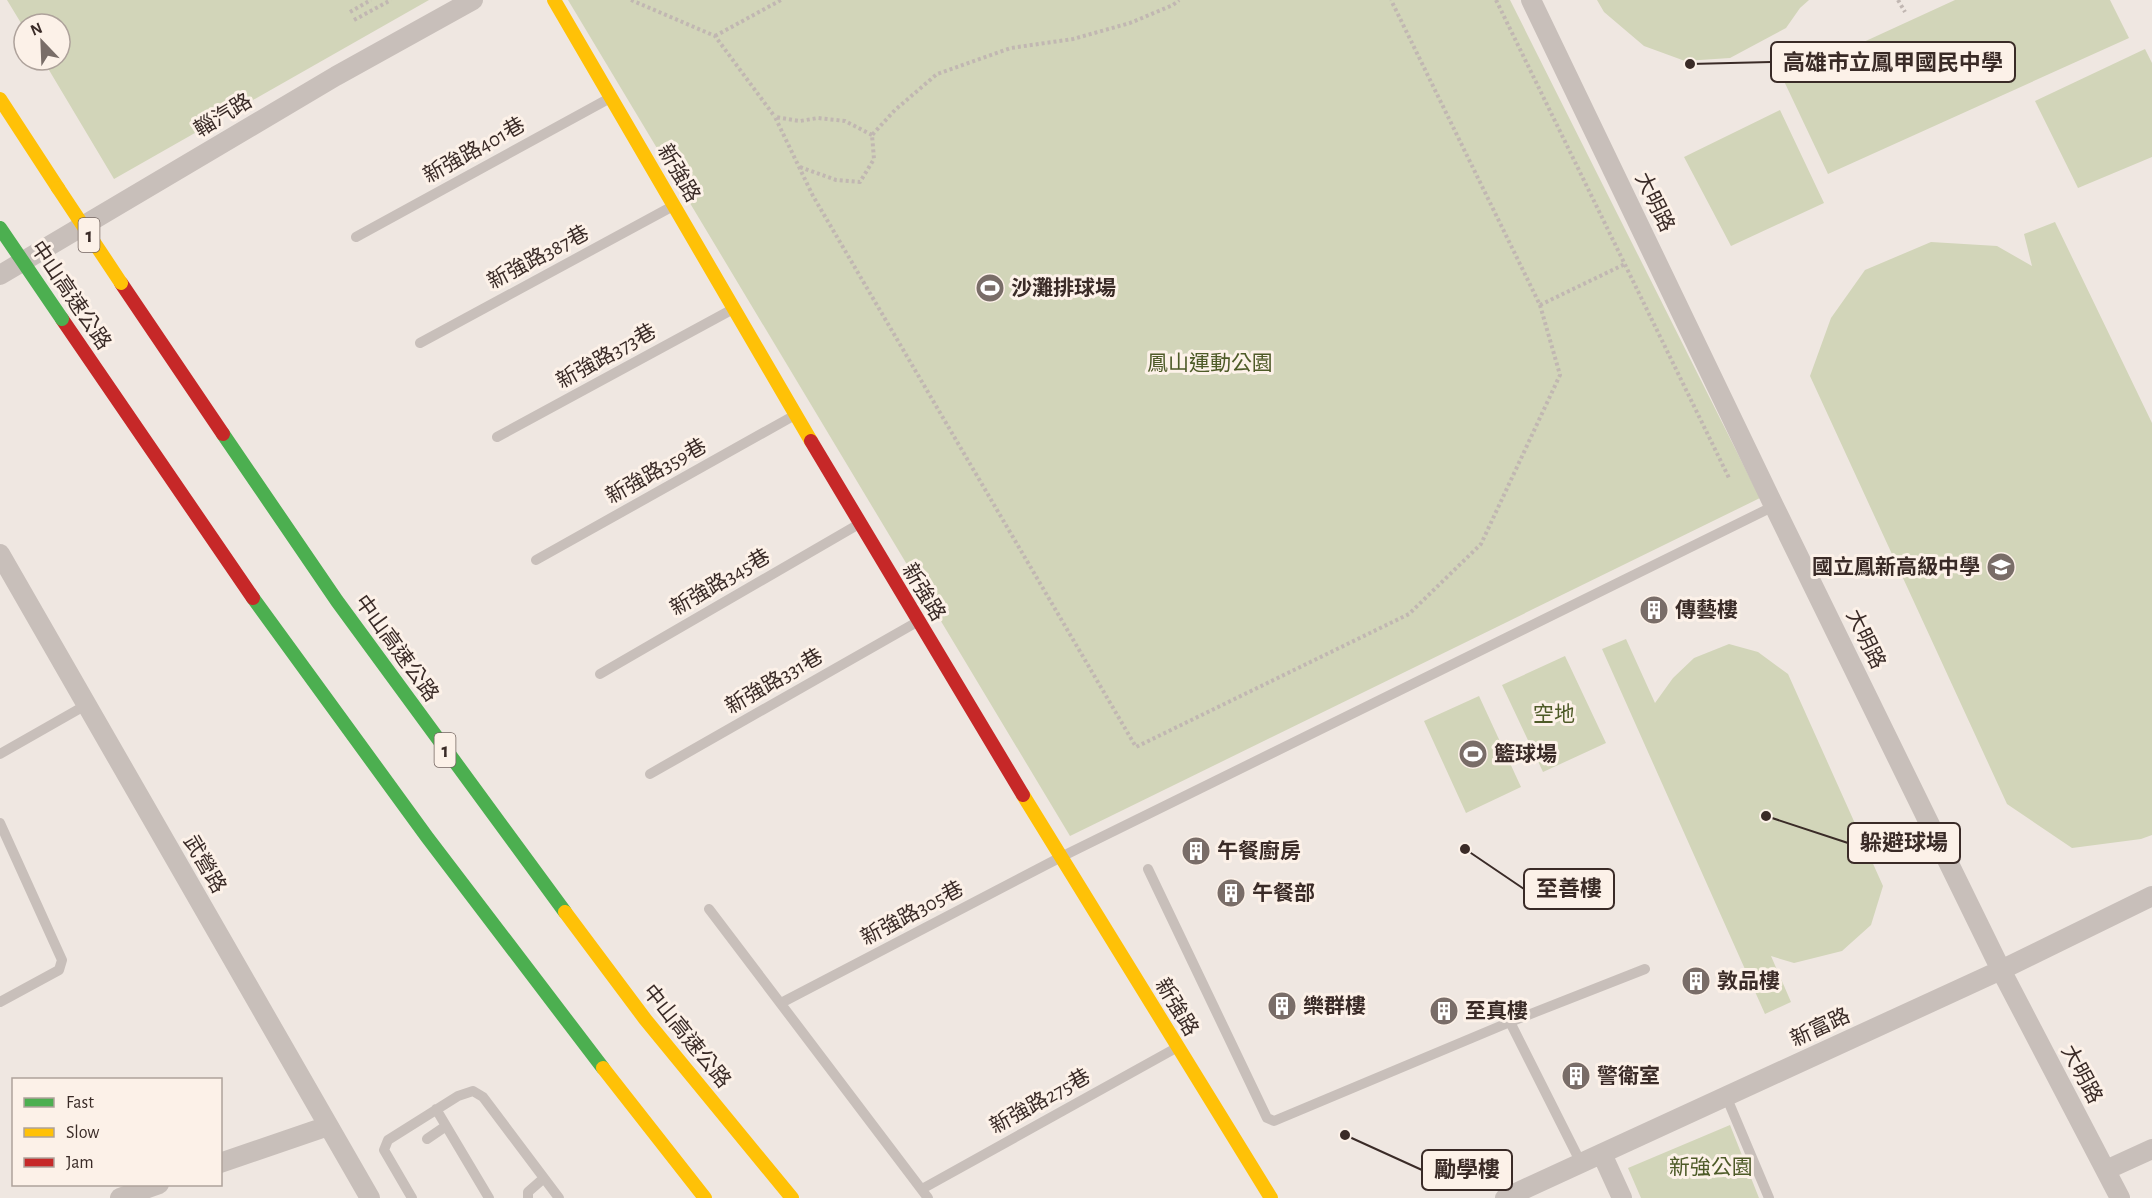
<svg xmlns="http://www.w3.org/2000/svg" width="2152" height="1198" viewBox="0 0 2152 1198" font-family="'Alegreya Sans','Noto Sans TC',sans-serif">
<style>
.green{fill:#d2d5b9}
.lines{fill:none;stroke-linecap:round;stroke-linejoin:round}
.path{stroke:#c1b7b2;stroke-width:4;stroke-dasharray:3 3;stroke-linecap:butt}
.lane{stroke:#c8bfba;stroke-width:10}
.street{stroke:#c8bfba;stroke-width:20}
.fast{stroke:#4caf50;stroke-width:14}
.slow{stroke:#ffc107;stroke-width:14}
.jam{stroke:#c62828;stroke-width:14}
.fast-bridge{stroke:#4caf50;stroke-width:14}
.slow-bridge{stroke:#ffc107;stroke-width:14}
.labels{text-anchor:middle;stroke-width:6;stroke-linejoin:round;paint-order:stroke}
.shield{fill:#fcf1e8;stroke:#746661;stroke-width:1.5}
.shield-label{font-size:20px;font-weight:bold;fill:#3a2b27}
.street-label{font-size:21px;fill:#3a2b27;stroke:#fcf1e8}
.poi-label{font-size:21px;font-weight:bold;fill:#3a2b27;stroke:#fcf1e8;text-anchor:start}
.park-label{font-size:21px;fill:#4e5b28;stroke:#fcf1e8}
.leader{fill:none;stroke:#3a2b27;stroke-width:2}
.callout-dot{fill:#3a2b27;stroke:#fcf1e8;stroke-width:2}
.callout{fill:#fcf1e8;stroke:#3a2b27;stroke-width:2}
.callout-label{font-size:22px;text-anchor:middle;font-weight:bold;fill:#3a2b27}
</style>
<rect width="100%" height="100%" fill="#efe7e1"/>
<path class="green" d="M 7,0 L 429,0 L 114,179 L 43,60 L 60,60 L 60,24 L 24,24 L 24,28 Z
M 568,0 L 1510,0 L 1760,498 L 1070,836 Z
M 1597,0 L 1809,0 L 1800,8 L 1786,28 L 1730,58 L 1685,61 L 1644,46 L 1604,12 Z
M 1955,0 L 2110,0 L 2129,38 L 1828,174 L 1783,79 Z
M 2145,49 L 2152,63 L 2152,157 L 2078,188 L 2035,101 Z
M 1780,110 L 1824,203 L 1731,246 L 1684,157 Z
M 2055,222 L 2152,423 L 2152,835 L 2141,839 L 2072,848 L 2007,804 L 1810,376 L 1831,318 L 1865,270 L 1931,242 L 1997,246 L 2032,266 L 2024,234 Z
M 1626,639 L 1655,703 L 1673,678 L 1694,658 L 1729,644 L 1758,652 L 1788,674 L 1883,886 L 1871,925 L 1842,951 L 1794,963 L 1771,956 L 1791,1002 L 1765,1014 L 1602,649 Z
M 1565,656 L 1606,743 L 1543,772 L 1502,685 Z
M 1479,696 L 1521,787 L 1466,813 L 1424,721 Z
M 1730,1125 L 1759,1198 L 1641,1198 L 1628,1168 Z"/>
<g class="lines">
<path class="path" d="M 631,0 L 715,36 L 775,117
M 1496,0 L 1730,480
M 1898,0 L 1905,12
M 350,12 L 371,0
M 354,20 L 391,0
M 715,36 L 781,0
M 872,135 L 845,121 L 818,118 L 800,121 L 775,117 L 813,196 L 1136,747 L 1409,614 L 1481,544 L 1560,375 L 1540,305 L 1391,0
M 800,167 L 836,180 L 860,182 L 874,159 L 872,135 L 895,110 L 937,74 L 1011,48 L 1073,39 L 1130,23 L 1173,5 L 1179,0
M 1540,305 L 1625,264"/>
<path class="lane" d="M 356,237 L 610,98
M 420,343 L 673,206
M 497,437 L 733,309
M 536,560 L 795,415
M 600,674 L 859,524
M 0,754 L 86,705
M 650,774 L 917,622
M 0,823 L 62,960 L 59,970 L 0,1002
M 1148,869 L 1267,1118 L 1274,1121 L 1510,1022 L 1645,969
M 709,909 L 928,1198
M 781,1003 L 1061,857 L 1774,506
M 1510,1022 L 1581,1163
M 1726,1096 L 1769,1198
M 436,1109 L 489,1198
M 427,1139 L 446,1126
M 922,1189 L 1176,1048
M 412,1198 L 384,1150 L 388,1140 L 458,1096 L 473,1091 L 483,1097 L 559,1198
M 528,1198 L 528,1192 L 544,1178"/>
<path class="street" d="M 1531,0 L 1774,506 L 2001,970 L 2120,1198
M 0,275 L 336,76 L 473,0
M 0,554 L 370,1198
M 1602,1154 L 1622,1198
M 220,1163 L 328,1126
M 2106,1170 L 2152,1149
M 120,1198 L 159,1184
M 1505,1198 L 2001,970 L 2152,896"/>
<path class="fast" d="M 223,434 L 337,601 L 565,912
M 253,598 L 427,837 L 603,1068"/>
<path class="slow" d="M 554,0 L 811,441
M 0,99 L 58,188
M 1023,795 L 1271,1198
M 565,912 L 645,1019 L 792,1198
M 603,1068 L 705,1198"/>
<path class="jam" d="M 121,283 L 223,434
M 62,319 L 253,598
M 811,441 L 1023,795"/>
<path class="fast-bridge" d="M 0,228 L 62,319"/>
<path class="slow-bridge" d="M 58,188 L 121,283"/>
</g>
<defs>
<g id="stadium-disc" transform="scale(1.5)"><circle r="9.5" fill="#796d68" stroke="#fcf1e8"/><path d="M0-5a6.5 5 0 1 0 0 10a6.5 5 0 1 0 0-10ZM-3.5-1.8h7v3.6h-7Z" fill="#fff"/></g>
<g id="school-disc" transform="scale(1.5)"><circle r="9.5" fill="#796d68" stroke="#fcf1e8"/><path d="M0-5L7-2L0 1L-7-2ZM-4 1L0 2.5L4 1V4Q0 6-4 4Z" fill="#fff"/></g>
<g id="building-disc" transform="scale(1.5)"><circle r="9.5" fill="#796d68" stroke="#fcf1e8"/><path d="M-4-6H4V6H1V3H-1V6H-4ZM-2.5-4.3h1.7v1.8h-1.7ZM.8-4.3h1.7v1.8H.8ZM-2.5-1h1.7V.8h-1.7ZM.8-1h1.7V.8H.8Z" fill="#fff"/></g>
</defs>
<g fill-rule="evenodd">
<use href="#stadium-disc" x="990" y="288"/>
<use href="#school-disc" x="2001" y="567"/>
<use href="#building-disc" x="1654" y="610"/>
<use href="#stadium-disc" x="1473" y="754"/>
<use href="#building-disc" x="1196" y="851"/>
<use href="#building-disc" x="1231" y="893"/>
<use href="#building-disc" x="1696" y="981"/>
<use href="#building-disc" x="1282" y="1006"/>
<use href="#building-disc" x="1444" y="1011"/>
<use href="#building-disc" x="1576" y="1076"/>
</g>
<g class="labels">
<g class="shield">
<rect x="78.5" y="218" width="21" height="34" rx="4.5"/>
<rect x="434.5" y="733" width="21" height="34" rx="4.5"/>
</g>
<g class="shield-label">
<text x="89" y="242">1</text>
<text x="445" y="757">1</text>
</g>
<g class="street-label">
<text transform="translate(223 115) rotate(-31)" y="7">輜汽路</text>
<text transform="translate(474 150) rotate(-29)" y="7">新強路401巷</text>
<text transform="translate(679 173) rotate(60)" y="7">新強路</text>
<text transform="translate(1655 202) rotate(64)" y="7">大明路</text>
<text transform="translate(538 257) rotate(-28)" y="7">新強路387巷</text>
<text transform="translate(71 295) rotate(56)" y="7">中山高速公路</text>
<text transform="translate(606 356) rotate(-29)" y="7">新強路373巷</text>
<text transform="translate(656 471) rotate(-29)" y="7">新強路359巷</text>
<text transform="translate(720 582) rotate(-30)" y="7">新強路345巷</text>
<text transform="translate(924 592) rotate(59)" y="7">新強路</text>
<text transform="translate(1866 639) rotate(64)" y="7">大明路</text>
<text transform="translate(397 648) rotate(54)" y="7">中山高速公路</text>
<text transform="translate(774 681) rotate(-30)" y="7">新強路331巷</text>
<text transform="translate(205 864) rotate(60)" y="7">武營路</text>
<text transform="translate(912 913) rotate(-28)" y="7">新強路305巷</text>
<text transform="translate(1177 1007) rotate(59)" y="7">新強路</text>
<text transform="translate(1820 1027) rotate(-25)" y="7">新富路</text>
<text transform="translate(687 1036) rotate(51)" y="7">中山高速公路</text>
<text transform="translate(2082 1074) rotate(62)" y="7">大明路</text>
<text transform="translate(1040 1101) rotate(-29)" y="7">新強路275巷</text>
</g>
<g class="poi-label">
<text x="1011" y="295">沙灘排球場</text>
<text x="1980" y="574" text-anchor="end">國立鳳新高級中學</text>
<text x="1675" y="617">傳藝樓</text>
<text x="1494" y="761">籃球場</text>
<text x="1217" y="858">午餐廚房</text>
<text x="1252" y="900">午餐部</text>
<text x="1717" y="988">敦品樓</text>
<text x="1303" y="1013">樂群樓</text>
<text x="1465" y="1018">至真樓</text>
<text x="1597" y="1083">警衛室</text>
</g>
<g class="park-label">
<text x="1210" y="370">鳳山運動公園</text>
<text x="1554" y="721">空地</text>
<text x="1711" y="1174">新強公園</text>
</g>
</g>
<path class="leader" d="M1690 64L1771 62M1766 816L1848 843M1465 849L1524 889M1345 1135L1422 1170"/>
<g class="callout-dot">
<circle cx="1690" cy="64" r="6"/>
<circle cx="1766" cy="816" r="6"/>
<circle cx="1465" cy="849" r="6"/>
<circle cx="1345" cy="1135" r="6"/>
</g>
<g class="callout">
<rect x="1771" y="42" width="244" height="40" rx="6"/>
<rect x="1848" y="823" width="112" height="40" rx="6"/>
<rect x="1524" y="869" width="90" height="40" rx="6"/>
<rect x="1422" y="1150" width="90" height="40" rx="6"/>
</g>
<g class="callout-label">
<text x="1893" y="70">高雄市立鳳甲國民中學</text>
<text x="1904" y="850">躲避球場</text>
<text x="1569" y="896">至善樓</text>
<text x="1467" y="1177">勵學樓</text>
</g>
<rect x="12" y="1078" width="210" height="108" fill="#fcf1e8" stroke="#aea29b" stroke-width="1.5"/>
<rect x="24" y="1098" width="30" height="9" fill="#4caf50" stroke="#aea29b" stroke-width="1.5"/>
<text x="66" y="1108" font-size="18" fill="#3a2b27">Fast</text>
<rect x="24" y="1128" width="30" height="9" fill="#ffc107" stroke="#aea29b" stroke-width="1.5"/>
<text x="66" y="1138" font-size="18" fill="#3a2b27">Slow</text>
<rect x="24" y="1158" width="30" height="9" fill="#c62828" stroke="#aea29b" stroke-width="1.5"/>
<text x="66" y="1168" font-size="18" fill="#3a2b27">Jam</text>
<g transform="translate(42 42) rotate(337)"><circle r="28" fill="#fcf1e8" stroke="#aea29b" stroke-width="1.5"/>
<path d="M0-4.5L10 22L0 15L-10 22Z" fill="#796d68"/>
<text y="-9" font-size="16" font-weight="bold" text-anchor="middle" fill="#3a2b27">N</text>
</g>
</svg>
